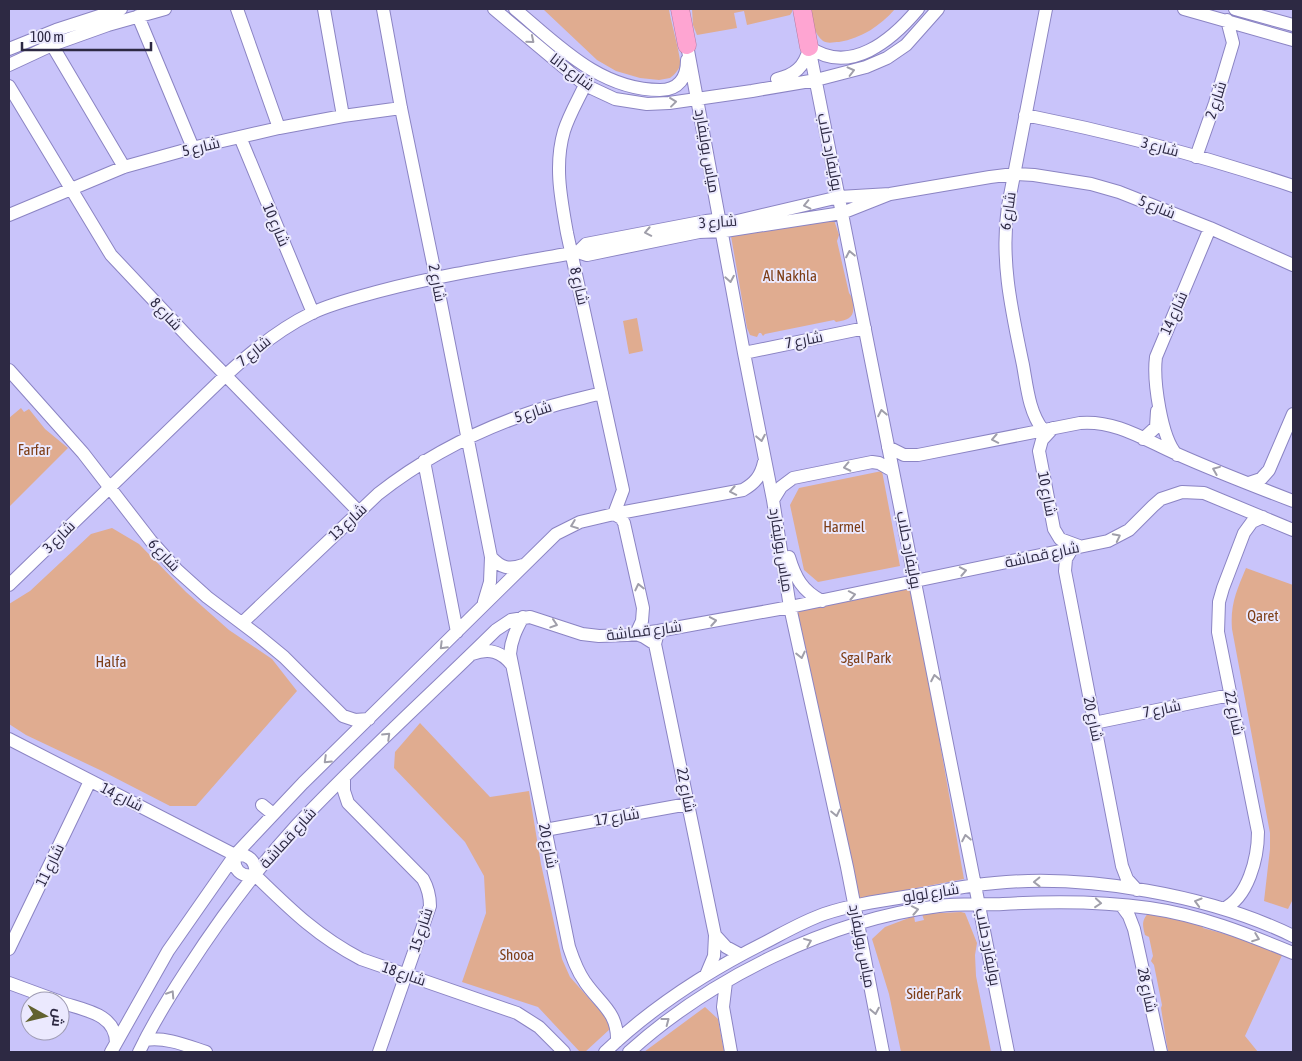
<svg xmlns="http://www.w3.org/2000/svg" width="1302" height="1061" viewBox="0 0 1302 1061" font-family="'Asap Condensed',Cairo,sans-serif">
<style>
.green{fill:#e0ac90}
.lines{fill:none;stroke-linecap:round;stroke-linejoin:round}
.minor-casing{stroke:#8b84c3;stroke-width:14}
.highway-casing{stroke:#b57aa0;stroke-width:19}
.minor{stroke:#fff;stroke-width:12}
.highway{stroke:#fea5d2;stroke-width:18}
.oneway{stroke:#a09faa}
.labels{text-anchor:middle;stroke-width:4;stroke-linejoin:round;paint-order:stroke}
.street-label{font-size:15px;fill:#2d2943;stroke:#ebe9fe}
.park-label{font-size:15px;fill:#7d3d16;stroke:#ebe9fe}
</style>
<rect width="100%" height="100%" fill="#c9c4fa"/>
<path class="green" d="M 543,9 L 669,9 C 670,19 682,59 680,65 C 679,70 674,75 670,78 L 659,80 L 640,78 L 616,71 L 597,60 Z
M 692,9 L 792,9 L 792,12 L 790,15 L 747,25 L 744,11 L 734,13 L 737,28 L 697,35 L 693,25 Z
M 809,9 L 895,9 C 880,26 862,38 839,42 C 834,42 828,44 823,41 C 814,34 811,19 809,9 Z
M 834,220 L 839,235 L 837,241 L 849,293 C 852,297 853,299 853,304 C 855,318 848,320 836,322 L 834,320 L 765,334 L 763,336 L 761,333 L 759,333 L 757,337 L 750,335 L 747,328 L 731,236 Z
M 637,318 L 643,351 L 629,354 L 623,321 Z
M 21,408 L 24,412 L 29,409 L 45,429 L 68,448 L 9,507 L 9,418 Z
M 882,471 L 900,566 L 818,582 L 804,570 L 790,505 L 799,488 Z
M 112,528 L 139,544 L 186,592 L 229,630 L 272,659 L 297,691 L 196,806 L 170,806 L 102,771 L 26,735 L 9,724 L 9,604 L 30,591 L 91,534 Z
M 1246,568 L 1293,585 L 1293,899 L 1288,909 L 1264,901 L 1270,849 L 1270,833 L 1232,629 C 1230,604 1237,590 1246,568 Z
M 912,586 L 964,879 L 859,899 L 797,610 Z
M 420,723 L 490,797 L 529,791 L 541,864 L 562,959 L 570,977 L 609,1021 L 610,1029 L 585,1052 L 580,1052 L 538,1007 L 462,982 L 486,913 L 484,876 L 465,842 L 394,768 L 395,752 Z
M 961,912 L 965,913 L 977,943 L 975,955 L 976,976 L 991,1052 L 901,1052 L 889,994 L 872,939 L 885,927 L 914,916 L 915,922 L 924,920 L 922,914 Z
M 1149,912 L 1200,921 L 1203,928 L 1236,937 L 1239,935 L 1284,951 L 1245,1036 L 1258,1052 L 1168,1052 L 1161,1008 L 1162,1005 L 1154,965 L 1151,961 L 1153,956 L 1149,937 L 1145,935 C 1142,924 1142,920 1149,912 Z
M 705,1007 L 718,1019 L 724,1052 L 644,1052 Z"/>
<g class="lines">
<g class="minor-casing">
<path id="minor" d="M 237,9 L 279,128
M 324,9 L 343,116
M 383,9 L 401,108 L 436,278 L 491,557 L 490,582 L 484,602
M 494,9 L 585,85 L 615,99 L 647,104 L 669,103 L 752,91 L 816,80 L 866,67 L 887,58 L 906,45 L 938,9
M 515,9 C 558,45 600,90 660,90 C 679,90 687,77 687,60
M 1184,9 L 1293,40
M 1235,9 L 1293,25
M 138,16 L 193,148
M 52,45 L 124,167
M 687,45 L 744,353 L 773,500 L 790,607 L 847,867 L 883,1052
M 809,47 L 1008,1052
M 809,47 C 850,76 892,40 918,9
M 9,49 L 56,30 L 121,9
M 9,65 L 52,45 L 108,25 L 165,9
M 777,79 C 795,75 804,67 809,49
M 585,85 C 578,100 569,115 564,131 C 554,165 561,199 567,233 L 623,490 L 614,514 L 621,518 L 624,523 L 643,608 L 642,621 L 636,634 L 644,637 L 655,644
M 9,86 L 111,255 L 192,341 L 359,512
M 1025,115 C 1116,133 1206,157 1293,186
M 240,137 L 313,313
M 1196,157 L 1215,103 L 1233,43 L 1227,20
M 9,215 L 124,167 L 196,147 L 279,128 L 343,116 L 401,108
M 578,252 L 586,244 L 706,221 L 715,220 L 733,222 L 839,197 L 890,194 L 990,177 L 1014,174 L 1034,175 L 1091,184 L 1119,192 L 1210,228 L 1293,265
M 744,353 L 865,328
M 9,370 L 83,453 L 151,541 L 177,570 L 207,597 L 256,634 L 284,657 L 343,716 L 355,720 L 369,719
M 1053,428 L 1042,440 L 1039,451 L 1054,529 L 1060,539 L 1079,546
M 1043,430 C 1029,412 1027,387 1023,365 C 1012,312 1000,261 1008,206 L 1046,9
M 1143,439 L 1156,427 L 1157,411
M 888,447 L 904,455 L 918,455 L 1080,423 C 1116,420 1145,440 1177,454 C 1215,471 1254,486 1293,501
M 1177,455 C 1161,438 1153,380 1156,357 L 1210,228
M 424,461 L 457,632
M 1249,483 L 1261,479 L 1269,470 L 1293,414
M 773,500 L 781,487 L 793,478 L 872,462 L 879,463 L 893,471
M 1072,549 L 1066,559 L 1065,571 L 1122,866 L 1127,879 L 1137,890
M 491,557 C 501,568 509,570 523,565
M 789,557 C 795,577 802,591 822,601
M 9,585 L 226,375 C 252,351 279,329 312,313 C 333,303 358,297 380,291 C 445,274 512,264 578,252 L 587,255 L 699,232 L 725,231 L 842,213 L 890,194
M 523,617 C 516,630 511,640 510,654 L 569,947 C 573,959 577,971 585,982 C 600,1004 618,1012 617,1041
M 242,623 L 378,494 C 424,458 478,430 532,412 C 555,404 579,399 602,393
M 657,636 L 655,644 L 715,935 L 714,956 L 706,975
M 472,654 C 489,648 501,651 512,665
M 1094,723 L 1230,695
M 9,739 L 235,855
M 344,778 L 344,791 L 348,803 L 423,879 C 428,888 430,895 430,906 L 379,1052
M 262,805 L 273,814
M 545,830 L 688,804
M 235,855 C 232,869 241,878 255,875
M 235,855 C 248,853 257,861 255,875
M 255,875 C 290,909 317,936 361,959 L 517,1013 L 539,1027 L 564,1052
M 1121,905 L 1129,916 L 1134,929 L 1161,1052
M 1223,909 C 1248,898 1258,858 1258,832 L 1218,632 L 1219,602 L 1223,588 L 1244,533 L 1252,522 L 1263,517
M 715,935 L 726,947 L 739,954
M 9,949 L 90,781
M 726,982 L 723,1007 L 731,1052
M 9,983 L 58,1001
M 60,1002 C 83,1010 116,1013 116,1043
M 145,1040 C 167,1037 185,1045 206,1052
M 111,1052 L 168,951 L 235,855 L 303,783 L 556,534 L 580,522 L 614,514 L 743,490 C 755,483 761,476 764,462
M 139,1052 C 153,1023 169,997 186,971 C 219,920 255,871 296,826 C 360,758 430,695 496,630 L 511,620 L 530,617 L 582,634 L 599,636 L 627,635 L 658,631 L 790,607 L 1108,541 L 1129,530 L 1153,506 L 1161,499 L 1182,492 L 1204,493 L 1293,530
M 605,1052 C 652,1007 708,971 766,942 C 785,932 804,921 824,914 C 854,904 886,900 917,895 C 942,891 969,885 995,883 C 1087,874 1209,895 1293,936
M 629,1052 C 711,978 828,920 939,906 C 960,903 981,905 1003,904 C 1052,901 1100,901 1149,908 C 1199,915 1247,934 1293,953"/>
</g>
<g class="highway-casing">
<path id="highway" d="M 680,9 L 687,45
M 802,9 L 809,47"/>
</g>
<use href="#minor" class="minor"/>
<use href="#highway" class="highway"/>
</g>
<defs><path id="oneway-chevron" d="M-2-3.5L2.5 0L-2 3.5" fill="none" stroke-width="1.6" stroke-linecap="round" stroke-linejoin="round" transform="scale(1.25)"/></defs>
<g class="oneway">
<use href="#oneway-chevron" transform="translate(531 40) rotate(40)"/>
<use href="#oneway-chevron" transform="translate(851 71) rotate(-14)"/>
<use href="#oneway-chevron" transform="translate(673 102) rotate(-7)"/>
<use href="#oneway-chevron" transform="translate(807 205) rotate(167)"/>
<use href="#oneway-chevron" transform="translate(648 232) rotate(169)"/>
<use href="#oneway-chevron" transform="translate(850 254) rotate(-101)"/>
<use href="#oneway-chevron" transform="translate(730 279) rotate(80)"/>
<use href="#oneway-chevron" transform="translate(882 413) rotate(-101)"/>
<use href="#oneway-chevron" transform="translate(761 438) rotate(79)"/>
<use href="#oneway-chevron" transform="translate(995 439) rotate(169)"/>
<use href="#oneway-chevron" transform="translate(847 467) rotate(168)"/>
<use href="#oneway-chevron" transform="translate(1216 470) rotate(-158)"/>
<use href="#oneway-chevron" transform="translate(733 491) rotate(169)"/>
<use href="#oneway-chevron" transform="translate(574 525) rotate(159)"/>
<use href="#oneway-chevron" transform="translate(1117 537) rotate(-27)"/>
<use href="#oneway-chevron" transform="translate(963 571) rotate(-11)"/>
<use href="#oneway-chevron" transform="translate(639 587) rotate(-103)"/>
<use href="#oneway-chevron" transform="translate(852 595) rotate(-11)"/>
<use href="#oneway-chevron" transform="translate(713 621) rotate(-10)"/>
<use href="#oneway-chevron" transform="translate(554 624) rotate(18)"/>
<use href="#oneway-chevron" transform="translate(443 646) rotate(135)"/>
<use href="#oneway-chevron" transform="translate(801 655) rotate(77)"/>
<use href="#oneway-chevron" transform="translate(935 678) rotate(-101)"/>
<use href="#oneway-chevron" transform="translate(387 736) rotate(-44)"/>
<use href="#oneway-chevron" transform="translate(327 760) rotate(136)"/>
<use href="#oneway-chevron" transform="translate(836 813) rotate(78)"/>
<use href="#oneway-chevron" transform="translate(966 838) rotate(-101)"/>
<use href="#oneway-chevron" transform="translate(1037 882) rotate(179)"/>
<use href="#oneway-chevron" transform="translate(1198 902) rotate(-164)"/>
<use href="#oneway-chevron" transform="translate(1098 903) rotate(5)"/>
<use href="#oneway-chevron" transform="translate(915 910) rotate(-11)"/>
<use href="#oneway-chevron" transform="translate(1256 938) rotate(21)"/>
<use href="#oneway-chevron" transform="translate(808 942) rotate(-22)"/>
<use href="#oneway-chevron" transform="translate(171 994) rotate(-57)"/>
<use href="#oneway-chevron" transform="translate(875 1011) rotate(79)"/>
<use href="#oneway-chevron" transform="translate(666 1021) rotate(-37)"/>
</g>
<g class="labels">
<g class="street-label">
<text transform="translate(572 72) rotate(37)" y="5">شارع دانا</text>
<text transform="translate(1216 100) rotate(-72)" y="5">شارع 2</text>
<text transform="translate(201 147) rotate(-14)" y="5">شارع 5</text>
<text transform="translate(1160 147) rotate(15)" y="5">شارع 3</text>
<text transform="translate(707 151) rotate(80)" y="5">مياس بوليفارد</text>
<text transform="translate(830 152) rotate(79)" y="5">بوليفارد حلاب</text>
<text transform="translate(1157 207) rotate(22)" y="5">شارع 5</text>
<text transform="translate(1008 211) rotate(-82)" y="5">شارع 6</text>
<text transform="translate(718 222) rotate(-4)" y="5">شارع 3</text>
<text transform="translate(276 225) rotate(67)" y="5">شارع 10</text>
<text transform="translate(437 283) rotate(79)" y="5">شارع 2</text>
<text transform="translate(579 286) rotate(77)" y="5">شارع 8</text>
<text transform="translate(1174 313) rotate(-66)" y="5">شارع 14</text>
<text transform="translate(166 314) rotate(47)" y="5">شارع 8</text>
<text transform="translate(804 340) rotate(-11)" y="5">شارع 7</text>
<text transform="translate(254 351) rotate(-39)" y="5">شارع 7</text>
<text transform="translate(533 412) rotate(-18)" y="5">شارع 5</text>
<text transform="translate(1047 494) rotate(79)" y="5">شارع 10</text>
<text transform="translate(348 522) rotate(-43)" y="5">شارع 13</text>
<text transform="translate(59 537) rotate(-45)" y="5">شارع 3</text>
<text transform="translate(781 550) rotate(81)" y="5">مياس بوليفارد</text>
<text transform="translate(909 550) rotate(79)" y="5">بوليفارد حلاب</text>
<text transform="translate(164 555) rotate(47)" y="5">شارع 6</text>
<text transform="translate(1042 555) rotate(-12)" y="5">شارع قماشة</text>
<text transform="translate(644 631) rotate(-7)" y="5">شارع قماشة</text>
<text transform="translate(1162 709) rotate(-12)" y="5">شارع 7</text>
<text transform="translate(1234 713) rotate(78)" y="5">شارع 22</text>
<text transform="translate(1093 719) rotate(78)" y="5">شارع 20</text>
<text transform="translate(686 790) rotate(79)" y="5">شارع 22</text>
<text transform="translate(122 797) rotate(27)" y="5">شارع 14</text>
<text transform="translate(617 817) rotate(-10)" y="5">شارع 17</text>
<text transform="translate(288 838) rotate(-48)" y="5">شارع قماشة</text>
<text transform="translate(548 846) rotate(79)" y="5">شارع 20</text>
<text transform="translate(50 865) rotate(-64)" y="5">شارع 11</text>
<text transform="translate(931 893) rotate(-9)" y="5">شارع لولو</text>
<text transform="translate(421 930) rotate(-72)" y="5">شارع 15</text>
<text transform="translate(862 946) rotate(79)" y="5">مياس بوليفارد</text>
<text transform="translate(988 947) rotate(79)" y="5">بوليفارد حلاب</text>
<text transform="translate(404 974) rotate(19)" y="5">شارع 18</text>
<text transform="translate(1147 990) rotate(78)" y="5">شارع 28</text>
</g>
<g class="park-label">
<text x="790" y="281">Al Nakhla</text>
<text x="34" y="455">Farfar</text>
<text x="844" y="532">Harmel</text>
<text x="1263" y="621">Qaret</text>
<text x="866" y="663">Sgal Park</text>
<text x="111" y="667">Halfa</text>
<text x="517" y="960">Shooa</text>
<text x="934" y="999">Sider Park</text>
</g>
</g>
<rect width="1302" height="1061" fill="none" stroke="#2d2943" stroke-width="20"/>
<g transform="translate(45 1016) rotate(98)"><circle r="24" fill="#ebe9fe" stroke="#9f9cb3"/>
<path d="M0-4L9 19L0 12L-9 19Z" fill="#62622f"/>
<text y="-8" font-size="14" font-weight="bold" text-anchor="middle" fill="#2d2943">ش</text>
</g>
<path d="M22 42v8h129v-8" fill="none" stroke="#2d2943" stroke-width="2.5"/>
<text x="30" y="42" font-size="15" fill="#2d2943" stroke="#ebe9fe" stroke-width="4" paint-order="stroke">100 m</text>
</svg>
